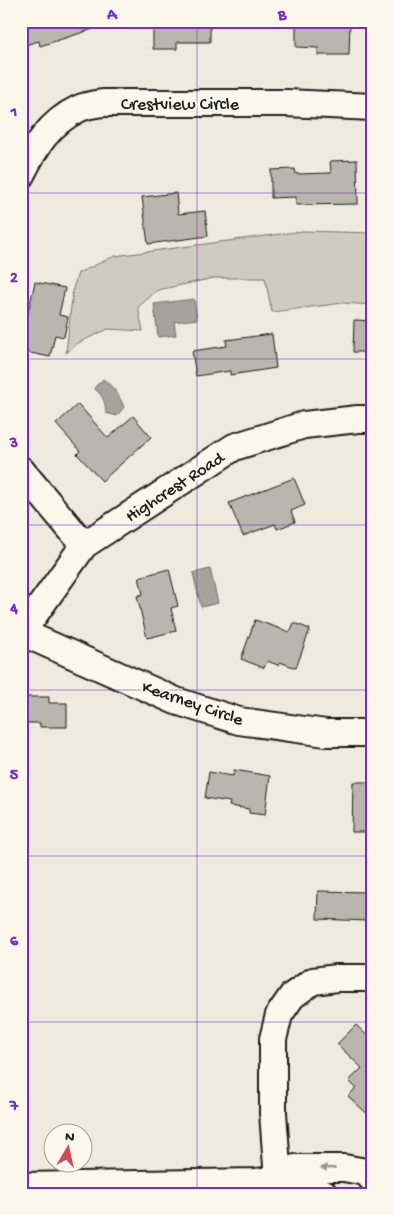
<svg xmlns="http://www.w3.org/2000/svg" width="394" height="1215" viewBox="0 0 394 1215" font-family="'Gochi Hand',sans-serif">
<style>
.green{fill:#ceccc2;stroke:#75746f}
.water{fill:#a6a39d;stroke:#6f6d69}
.building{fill:#b9b6af;stroke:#1c1c1c}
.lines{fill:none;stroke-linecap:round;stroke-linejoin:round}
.minor-casing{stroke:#1c1c1c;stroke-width:30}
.minor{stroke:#fbf7ec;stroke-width:26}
.oneway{fill:#97948e}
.grid{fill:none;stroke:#7b2cbf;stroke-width:1;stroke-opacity:0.55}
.labels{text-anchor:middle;stroke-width:4.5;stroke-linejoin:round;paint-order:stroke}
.street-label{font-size:18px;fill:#1c1c1c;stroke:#fbf7ec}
.neatline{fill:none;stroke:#7b2cbf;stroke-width:2}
.grid-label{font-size:16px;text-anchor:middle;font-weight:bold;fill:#7b2cbf}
</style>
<rect width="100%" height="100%" fill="#eeeadf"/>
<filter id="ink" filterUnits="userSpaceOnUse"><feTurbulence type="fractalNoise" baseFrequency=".02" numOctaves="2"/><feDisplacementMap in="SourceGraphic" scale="10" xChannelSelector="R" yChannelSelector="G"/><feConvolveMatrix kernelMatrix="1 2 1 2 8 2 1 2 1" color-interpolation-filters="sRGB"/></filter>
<g filter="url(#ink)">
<path class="green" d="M 303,231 L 373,233 L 373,305 L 343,303 L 272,312 L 265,278 L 214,278 L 158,290 L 138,307 L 143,331 L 108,329 L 78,343 L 66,353 L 73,289 L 78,273 L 115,256 Z"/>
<path class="water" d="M 194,299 L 197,319 L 174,322 L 176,335 L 158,337 L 154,304 Z
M 103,379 C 114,387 119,395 124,407 L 117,416 L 106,413 C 105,400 103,396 94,388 Z
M 210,569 L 218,603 L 201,607 L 193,573 Z"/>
<path class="building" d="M 33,21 L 105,21 L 106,25 L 40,46 L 39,41 L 21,46 L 21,25 Z
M 153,21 L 210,21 L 210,42 L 177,42 L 177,49 L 153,49 Z
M 296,21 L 350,21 L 349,55 L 318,55 L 318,48 L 296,47 Z
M 357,160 L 358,204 L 296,205 L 296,197 L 271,198 L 271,170 L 295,169 L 296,174 L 331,173 L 330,161 Z
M 176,193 L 178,214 L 205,211 L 208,236 L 148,244 L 142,197 Z
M 35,282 L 65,288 L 59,315 L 68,317 L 64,337 L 55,335 L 50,357 L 21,351 L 21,343 Z
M 354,320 L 373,321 L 373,352 L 353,352 Z
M 272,334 L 276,368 L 230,375 L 230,371 L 196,376 L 192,351 L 227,346 L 226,340 Z
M 78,404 L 108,438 L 133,416 L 151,437 L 102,481 L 77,454 L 80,451 L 56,424 Z
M 294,478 L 305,505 L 291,511 L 295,522 L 277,529 L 275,524 L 243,536 L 229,503 Z
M 169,569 L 178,606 L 171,608 L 176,631 L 147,638 L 137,596 L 143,594 L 139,577 Z
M 255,620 L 290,632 L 294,623 L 310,629 L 296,668 L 280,662 L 278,665 L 267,661 L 264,668 L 241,659 Z
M 21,697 L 49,697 L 49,703 L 67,703 L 67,727 L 40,727 L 40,723 L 21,723 Z
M 234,770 L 270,776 L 265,815 L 249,813 L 249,809 L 229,806 L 230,802 L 205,798 L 209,772 L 233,776 Z
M 353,782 L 373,782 L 373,832 L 352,832 Z
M 318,891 L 369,892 L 368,921 L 317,919 Z
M 356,1025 L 373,1041 L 373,1119 L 348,1096 L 356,1088 L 349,1081 L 362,1068 L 337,1044 Z"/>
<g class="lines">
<g class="minor-casing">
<path id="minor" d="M 21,175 C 35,147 49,123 78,109 C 86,105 96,104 104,103 L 286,103 L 373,107
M 21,470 L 84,545
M 21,632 L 176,701 L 239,721 L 326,733 L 373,733
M 22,632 L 84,545 L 234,447 L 304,425 L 358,419 L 373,419
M 279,1179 L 295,1189 L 324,1194
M 21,1186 L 256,1182 L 279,1179 L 295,1168 L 344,1168 L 366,1172 L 373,1180
M 279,1193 L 273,1113 L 273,1039 L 279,1015 L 292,996 L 313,981 L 337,978 L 373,978"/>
</g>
<use href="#minor" class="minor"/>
</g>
<defs><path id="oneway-solid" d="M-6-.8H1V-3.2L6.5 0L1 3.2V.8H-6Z" transform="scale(1.25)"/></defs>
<use class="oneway" href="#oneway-solid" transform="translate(328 1168) rotate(-180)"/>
</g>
<path class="grid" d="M 197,21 L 197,1194M 21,193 L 373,193M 21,359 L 373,359M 21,525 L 373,525M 21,690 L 373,690M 21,856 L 373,856M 21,1022 L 373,1022"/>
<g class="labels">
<g class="street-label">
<text x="180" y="109">Crestview Circle</text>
<text transform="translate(174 486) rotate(-33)" y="6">Highcrest Road</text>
<text transform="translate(193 702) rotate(19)" y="6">Kearney Circle</text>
</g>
</g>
<rect width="394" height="1215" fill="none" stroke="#fbf7ec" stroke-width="55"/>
<g transform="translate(68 1148) rotate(9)"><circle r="24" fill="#fbf7ec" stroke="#a29f99"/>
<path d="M0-4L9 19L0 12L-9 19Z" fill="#d1495b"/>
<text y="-8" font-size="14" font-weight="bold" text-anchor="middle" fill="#1c1c1c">N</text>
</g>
<rect x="28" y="28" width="338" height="1160" class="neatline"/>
<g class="grid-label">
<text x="112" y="19">A</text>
<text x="282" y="19">B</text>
<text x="14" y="116">1</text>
<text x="14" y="282">2</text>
<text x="14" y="447">3</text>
<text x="14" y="613">4</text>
<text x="14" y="779">5</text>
<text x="14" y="945">6</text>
<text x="14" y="1110">7</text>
</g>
</svg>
